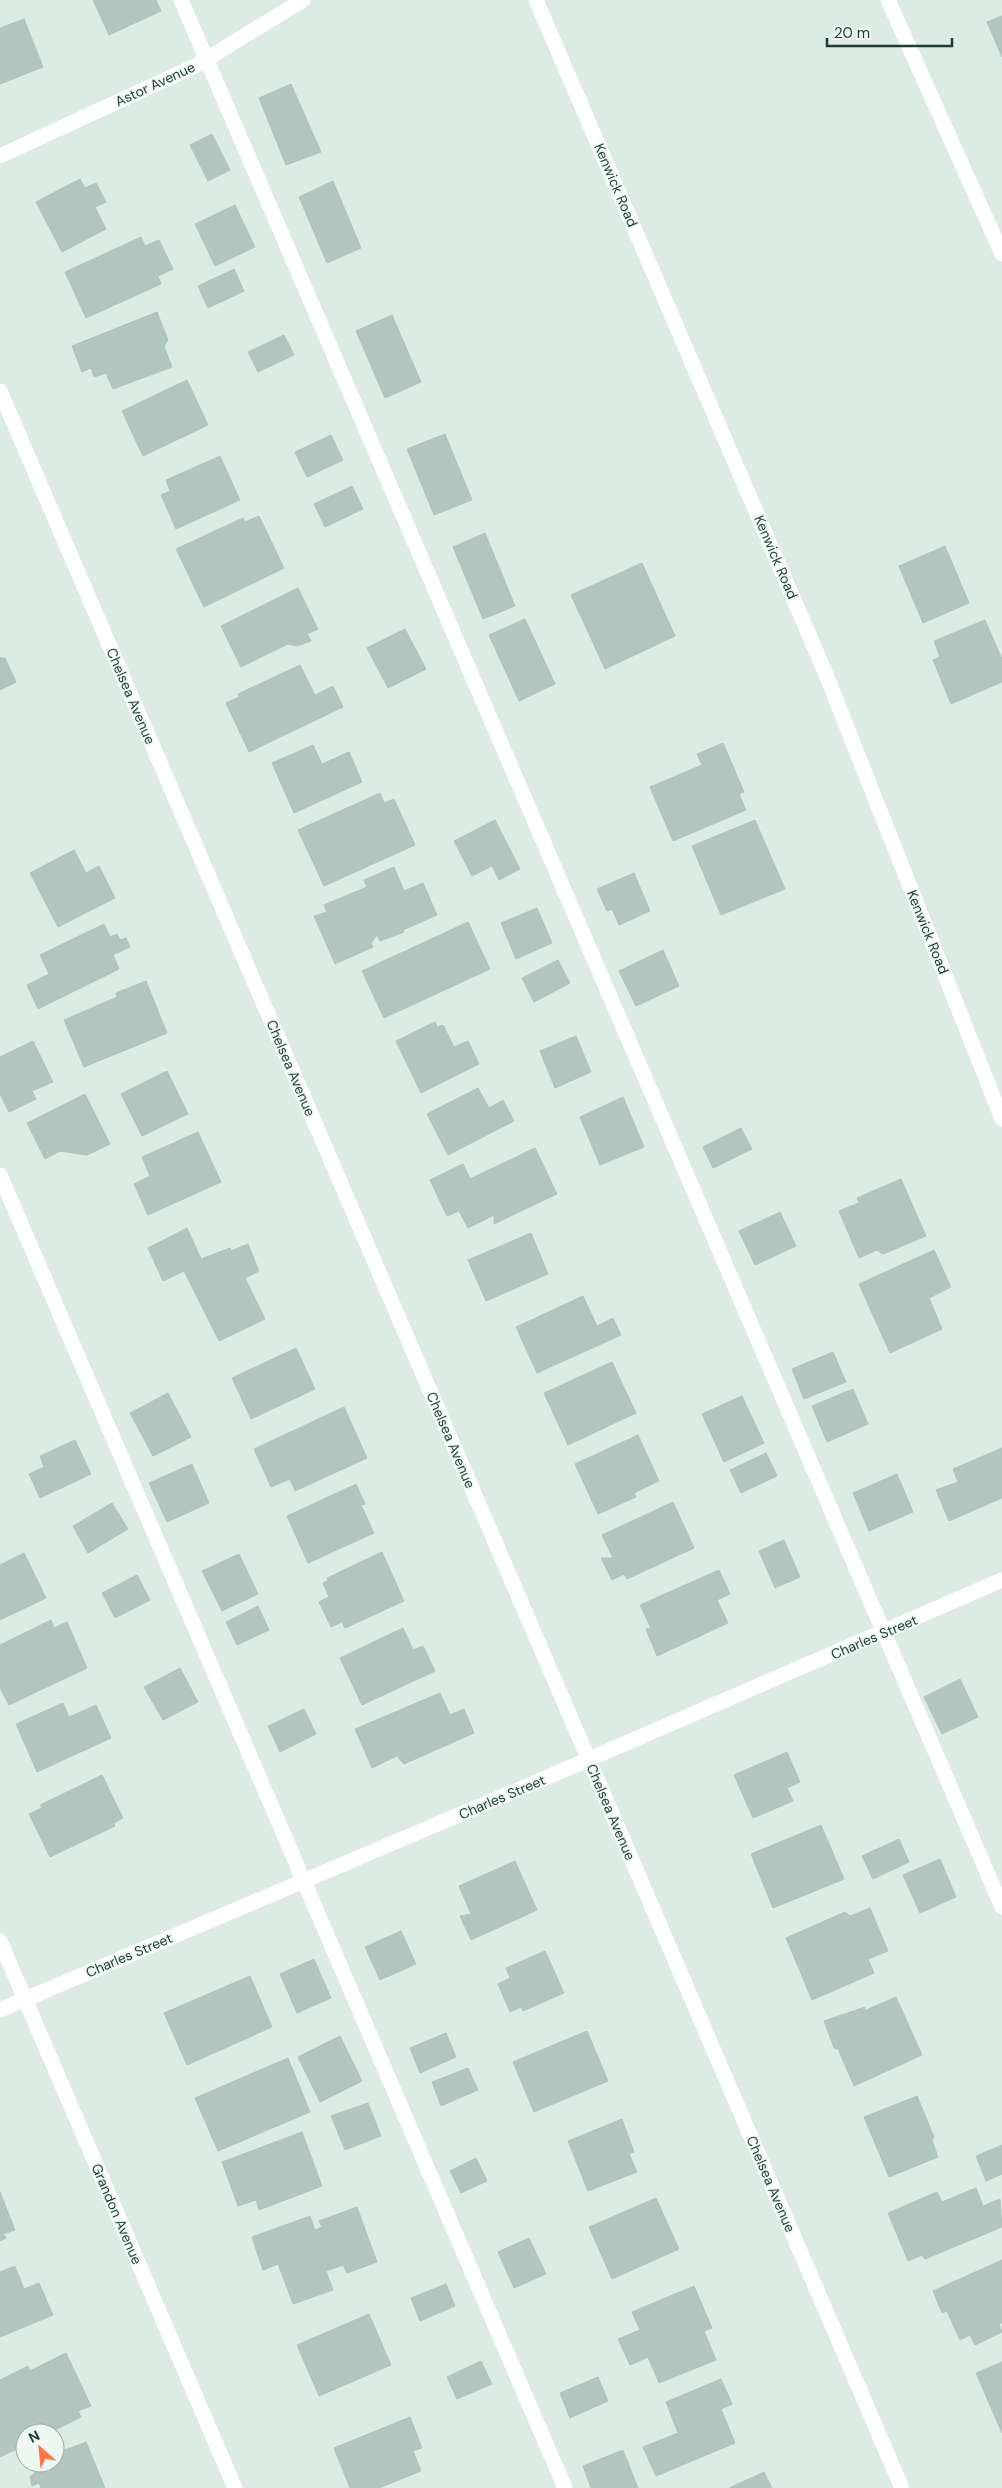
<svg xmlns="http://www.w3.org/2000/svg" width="1002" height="2488" viewBox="0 0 1002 2488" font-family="'DM Sans',sans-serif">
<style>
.building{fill:#b2c5be;stroke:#afc4bc}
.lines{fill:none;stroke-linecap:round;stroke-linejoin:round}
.lane{stroke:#fff;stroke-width:15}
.street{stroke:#fff;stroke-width:15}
.labels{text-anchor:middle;stroke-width:4;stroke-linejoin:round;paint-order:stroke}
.street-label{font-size:14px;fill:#1e3b33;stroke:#eef7f2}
</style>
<rect width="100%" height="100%" fill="#ddebe5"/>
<path class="building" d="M 93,0 L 156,0 L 161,11 L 109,35 Z
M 1002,16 L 1002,57 L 987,22 Z
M 24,19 L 43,67 L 0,84 L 0,28 Z
M 291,84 L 321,152 L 286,165 L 259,98 Z
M 212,134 L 230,170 L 208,181 L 190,145 Z
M 80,179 L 85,188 L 96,183 L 106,202 L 95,207 L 106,229 L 62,252 L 36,202 Z
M 333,181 L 361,248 L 327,263 L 299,197 Z
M 235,205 L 255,247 L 215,266 L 195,224 Z
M 141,237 L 145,246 L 159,240 L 173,269 L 158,276 L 161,284 L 86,318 L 65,272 Z
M 234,269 L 244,291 L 208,308 L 198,286 Z
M 157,312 L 168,340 L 164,346 L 172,367 L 113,389 L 106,373 L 94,377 L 91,368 L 82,372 L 72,346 Z
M 392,315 L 421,382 L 385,398 L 356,331 Z
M 284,335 L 294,355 L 258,372 L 248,352 Z
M 187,380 L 208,425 L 143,456 L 122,411 Z
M 445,434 L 472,500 L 434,515 L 407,449 Z
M 331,435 L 343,460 L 307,477 L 295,452 Z
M 220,456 L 240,500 L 176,529 L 161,495 L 170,491 L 166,480 Z
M 352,486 L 363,509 L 325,527 L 314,504 Z
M 259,516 L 284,568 L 204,607 L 176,549 L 243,518 L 245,522 Z
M 485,533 L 515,606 L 483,619 L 453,547 Z
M 945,546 L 969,603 L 923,623 L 899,566 Z
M 642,563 L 675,636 L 605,669 L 571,595 Z
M 298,588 L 318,629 L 307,634 L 311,641 L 297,646 L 288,644 L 241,667 L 221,626 Z
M 525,619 L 555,684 L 519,701 L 489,635 Z
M 985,620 L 1002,659 L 1002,682 L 951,704 L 933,660 L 940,657 L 934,641 Z
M 405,629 L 426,669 L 388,688 L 367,648 Z
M 0,658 L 5,658 L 16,682 L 0,690 Z
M 300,665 L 315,695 L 333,686 L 343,707 L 249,752 L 226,703 L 239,697 L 238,694 Z
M 723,743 L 744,792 L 739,794 L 746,810 L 673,841 L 650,787 L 702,765 L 697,754 Z
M 313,745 L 322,764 L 349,752 L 362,782 L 294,813 L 272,763 Z
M 380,793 L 384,803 L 394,799 L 415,845 L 324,886 L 298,830 Z
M 495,820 L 520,869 L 499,880 L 492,866 L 472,876 L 454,841 Z
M 755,820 L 785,889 L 721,915 L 692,846 Z
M 74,850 L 86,873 L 99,866 L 115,898 L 58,927 L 30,873 Z
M 394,867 L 404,891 L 423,883 L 437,915 L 403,930 L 404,932 L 380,941 L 377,935 L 371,943 L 373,947 L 335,964 L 314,916 L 327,912 L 324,905 L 367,887 L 364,880 Z
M 634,873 L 650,911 L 619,925 L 612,909 L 607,911 L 597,889 Z
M 537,908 L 552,943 L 516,959 L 501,923 Z
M 468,922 L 490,969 L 384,1018 L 362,971 Z
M 104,924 L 110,937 L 117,934 L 120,940 L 126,938 L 130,947 L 113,955 L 119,969 L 38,1009 L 27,985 L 49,974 L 40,955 Z
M 663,950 L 679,986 L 636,1006 L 619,971 Z
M 558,960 L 570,983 L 534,1002 L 522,978 Z
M 146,981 L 167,1033 L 84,1067 L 64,1020 L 117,997 L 116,993 Z
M 435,1022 L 437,1027 L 443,1025 L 454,1047 L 468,1041 L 479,1064 L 421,1093 L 396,1041 Z
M 576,1036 L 591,1072 L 555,1088 L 540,1051 Z
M 33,1041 L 53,1082 L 32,1091 L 36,1099 L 9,1112 L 0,1094 L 0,1057 Z
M 167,1071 L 188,1114 L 142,1136 L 121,1094 Z
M 478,1088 L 489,1108 L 503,1100 L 514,1121 L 448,1155 L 427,1114 Z
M 85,1094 L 110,1144 L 87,1155 L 60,1151 L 45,1159 L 27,1123 Z
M 623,1097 L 644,1147 L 600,1165 L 580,1117 Z
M 741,1128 L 752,1149 L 713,1168 L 703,1147 Z
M 198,1132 L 221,1182 L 148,1215 L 134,1184 L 150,1176 L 142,1157 Z
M 535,1148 L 557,1194 L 494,1224 L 494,1215 L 468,1228 L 459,1211 L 447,1216 L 430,1180 L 463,1164 L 470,1179 Z
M 901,1179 L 926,1236 L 883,1254 L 877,1250 L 859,1258 L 839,1211 L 859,1203 L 857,1198 Z
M 780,1212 L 796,1246 L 755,1265 L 739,1231 Z
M 187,1228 L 201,1259 L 230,1248 L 231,1251 L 248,1244 L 259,1271 L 245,1278 L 265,1319 L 219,1341 L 184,1271 L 163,1281 L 148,1248 Z
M 531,1233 L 548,1274 L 486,1301 L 468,1260 Z
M 934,1250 L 951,1287 L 929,1298 L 942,1329 L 890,1353 L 859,1284 Z
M 583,1296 L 597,1326 L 613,1318 L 621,1335 L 537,1373 L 516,1327 Z
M 296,1348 L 315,1389 L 251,1419 L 232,1378 Z
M 833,1352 L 846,1382 L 804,1399 L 792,1369 Z
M 612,1362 L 636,1413 L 568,1445 L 544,1393 Z
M 853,1389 L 868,1424 L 827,1442 L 812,1406 Z
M 168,1393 L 191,1437 L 153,1456 L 130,1413 Z
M 742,1396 L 764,1443 L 724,1462 L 702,1414 Z
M 344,1407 L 367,1458 L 295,1491 L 290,1479 L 271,1487 L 254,1449 Z
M 638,1435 L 659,1481 L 634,1493 L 636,1497 L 598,1514 L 575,1464 Z
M 75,1440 L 91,1474 L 40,1498 L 29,1474 L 44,1467 L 40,1456 Z
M 1002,1448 L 1002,1498 L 949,1521 L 936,1490 L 958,1482 L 953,1469 Z
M 766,1453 L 777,1476 L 741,1493 L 730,1470 Z
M 192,1464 L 209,1503 L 167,1522 L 149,1483 Z
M 897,1474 L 913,1512 L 869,1531 L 853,1493 Z
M 356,1484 L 365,1504 L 361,1505 L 374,1533 L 308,1563 L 287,1516 Z
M 673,1502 L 694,1548 L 627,1579 L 624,1574 L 612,1580 L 601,1558 L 613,1558 L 602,1535 Z
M 112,1503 L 128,1529 L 88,1553 L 73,1526 Z
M 784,1540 L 800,1577 L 775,1588 L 759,1551 Z
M 382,1552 L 404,1601 L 345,1628 L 342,1622 L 331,1627 L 319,1602 L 329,1597 L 323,1583 L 328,1580 L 327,1578 Z
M 24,1553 L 46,1598 L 0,1620 L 0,1565 Z
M 239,1554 L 258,1594 L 222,1611 L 202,1571 Z
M 719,1570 L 730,1594 L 717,1600 L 728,1623 L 657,1656 L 646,1629 L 651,1628 L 640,1605 Z
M 137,1575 L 150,1600 L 115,1618 L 102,1593 Z
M 258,1606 L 269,1630 L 237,1645 L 226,1622 Z
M 51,1620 L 54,1628 L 67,1622 L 87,1668 L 9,1705 L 0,1688 L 0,1645 Z
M 403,1628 L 413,1650 L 423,1646 L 435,1671 L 362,1705 L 340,1658 Z
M 180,1668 L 198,1702 L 163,1720 L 144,1687 Z
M 960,1679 L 978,1717 L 942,1734 L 924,1697 Z
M 440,1693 L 450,1715 L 464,1709 L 474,1733 L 404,1764 L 397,1756 L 372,1768 L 355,1729 Z
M 63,1703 L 69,1717 L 96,1705 L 111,1738 L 37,1772 L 16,1724 Z
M 304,1709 L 316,1734 L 280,1752 L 268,1726 Z
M 787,1752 L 800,1782 L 787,1788 L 793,1801 L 753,1818 L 734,1775 Z
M 102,1775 L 123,1818 L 114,1823 L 115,1826 L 50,1857 L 29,1814 L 42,1808 L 40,1805 Z
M 821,1825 L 844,1879 L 773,1908 L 751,1854 Z
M 899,1839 L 909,1862 L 873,1879 L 862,1856 Z
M 940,1859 L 956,1897 L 920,1913 L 903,1875 Z
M 515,1861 L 537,1910 L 471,1940 L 460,1916 L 471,1914 L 459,1886 Z
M 870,1908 L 888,1951 L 868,1959 L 874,1973 L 812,2000 L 786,1938 L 845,1912 L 850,1916 Z
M 401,1931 L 416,1964 L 380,1980 L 365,1947 Z
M 545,1951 L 564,1993 L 523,2011 L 521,2007 L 510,2012 L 498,1984 L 510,1978 L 506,1968 Z
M 314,1959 L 331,1998 L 297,2013 L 280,1974 Z
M 250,1976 L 272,2027 L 187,2065 L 164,2013 Z
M 896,1997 L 922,2055 L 854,2086 L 838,2049 L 834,2048 L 824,2021 L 865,2007 L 864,2011 Z
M 587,2031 L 608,2081 L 534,2112 L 513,2062 Z
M 446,2033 L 456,2057 L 420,2073 L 410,2048 Z
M 340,2036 L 362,2081 L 320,2102 L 298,2057 Z
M 288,2058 L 310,2112 L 218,2151 L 195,2098 Z
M 468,2068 L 478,2090 L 441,2106 L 432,2082 Z
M 917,2096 L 934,2137 L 932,2140 L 938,2157 L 889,2177 L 864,2117 Z
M 368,2103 L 381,2136 L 345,2150 L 331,2116 Z
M 622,2119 L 634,2152 L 629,2154 L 637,2172 L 588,2191 L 568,2141 Z
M 302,2132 L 322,2186 L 259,2210 L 256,2200 L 238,2206 L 222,2162 Z
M 1002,2145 L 1002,2174 L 986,2181 L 976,2156 Z
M 476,2158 L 487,2181 L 461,2193 L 450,2171 Z
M 976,2188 L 983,2206 L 1000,2199 L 1002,2227 L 925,2259 L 922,2255 L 908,2261 L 888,2213 L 937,2192 L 942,2202 Z
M 0,2192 L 15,2230 L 3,2234 L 6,2238 L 0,2241 Z
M 656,2198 L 679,2249 L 612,2279 L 589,2227 Z
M 357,2207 L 377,2262 L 347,2273 L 343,2265 L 326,2271 L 333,2290 L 293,2304 L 278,2264 L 263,2270 L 252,2237 L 310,2216 L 315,2230 L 322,2227 L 319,2221 Z
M 529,2238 L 546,2274 L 514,2288 L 498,2252 Z
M 1002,2260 L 1002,2323 L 999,2324 L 1002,2332 L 975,2345 L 970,2335 L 960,2340 L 947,2311 L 942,2313 L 933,2291 Z
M 15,2266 L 24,2289 L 39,2283 L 53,2315 L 0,2337 L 0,2272 Z
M 446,2284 L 455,2306 L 420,2321 L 411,2298 Z
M 694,2286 L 712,2328 L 704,2331 L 716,2360 L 659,2383 L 648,2357 L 630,2365 L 618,2339 L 640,2330 L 632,2312 Z
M 369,2314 L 391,2365 L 319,2396 L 297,2345 Z
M 66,2353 L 91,2406 L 78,2411 L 81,2417 L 49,2433 L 25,2433 L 25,2445 L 0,2457 L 0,2380 L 28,2366 L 30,2371 Z
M 481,2361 L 492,2384 L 457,2399 L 447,2377 Z
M 1002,2362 L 1002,2433 L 976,2373 Z
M 598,2377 L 608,2401 L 570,2418 L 560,2393 Z
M 721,2379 L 732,2404 L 721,2409 L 735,2443 L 656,2476 L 643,2447 L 678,2433 L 666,2402 Z
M 410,2417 L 422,2448 L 413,2451 L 421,2471 L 379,2488 L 350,2488 L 334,2448 Z
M 86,2442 L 105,2488 L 41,2488 L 39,2483 L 32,2486 L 30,2477 L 46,2463 L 55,2463 L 55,2454 Z
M 623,2450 L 638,2488 L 591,2488 L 583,2466 Z
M 764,2472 L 772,2488 L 729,2488 Z"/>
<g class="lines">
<path class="lane" d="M 181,0 L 1002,1907
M 888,0 L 1002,254
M 0,1175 L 565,2488"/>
<path class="street" d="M 536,0 L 825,672 L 1002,1119
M 0,156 L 195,66 L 303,0
M 0,391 L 902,2488
M 0,1941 L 235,2488
M 0,2010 L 534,1783 L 1002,1580"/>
</g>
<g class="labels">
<g class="street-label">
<text transform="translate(155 84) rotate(-25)" y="5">Astor Avenue</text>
<text transform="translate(616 185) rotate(67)" y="5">Kenwick Road</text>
<text transform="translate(776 557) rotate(67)" y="5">Kenwick Road</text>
<text transform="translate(131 696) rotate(67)" y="5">Chelsea Avenue</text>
<text transform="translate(928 932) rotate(68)" y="5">Kenwick Road</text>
<text transform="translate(291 1068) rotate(67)" y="5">Chelsea Avenue</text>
<text transform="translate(451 1440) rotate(67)" y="5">Chelsea Avenue</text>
<text transform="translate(874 1637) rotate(-23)" y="5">Charles Street</text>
<text transform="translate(502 1797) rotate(-23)" y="5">Charles Street</text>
<text transform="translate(611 1812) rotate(67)" y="5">Chelsea Avenue</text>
<text transform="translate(129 1955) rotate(-23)" y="5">Charles Street</text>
<text transform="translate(771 2184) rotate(67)" y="5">Chelsea Avenue</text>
<text transform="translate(117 2214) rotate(67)" y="5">Grandon Avenue</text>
</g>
</g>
<g transform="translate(40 2448) rotate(333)"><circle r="24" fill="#eef7f2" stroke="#9baca6"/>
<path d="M0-4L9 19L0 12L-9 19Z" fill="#fe7648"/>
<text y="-8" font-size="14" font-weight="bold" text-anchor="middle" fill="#1e3b33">N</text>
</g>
<path d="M827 38v8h125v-8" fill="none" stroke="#1e3b33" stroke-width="2.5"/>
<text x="834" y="38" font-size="15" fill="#1e3b33" stroke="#eef7f2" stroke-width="4" paint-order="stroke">20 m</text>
</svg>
